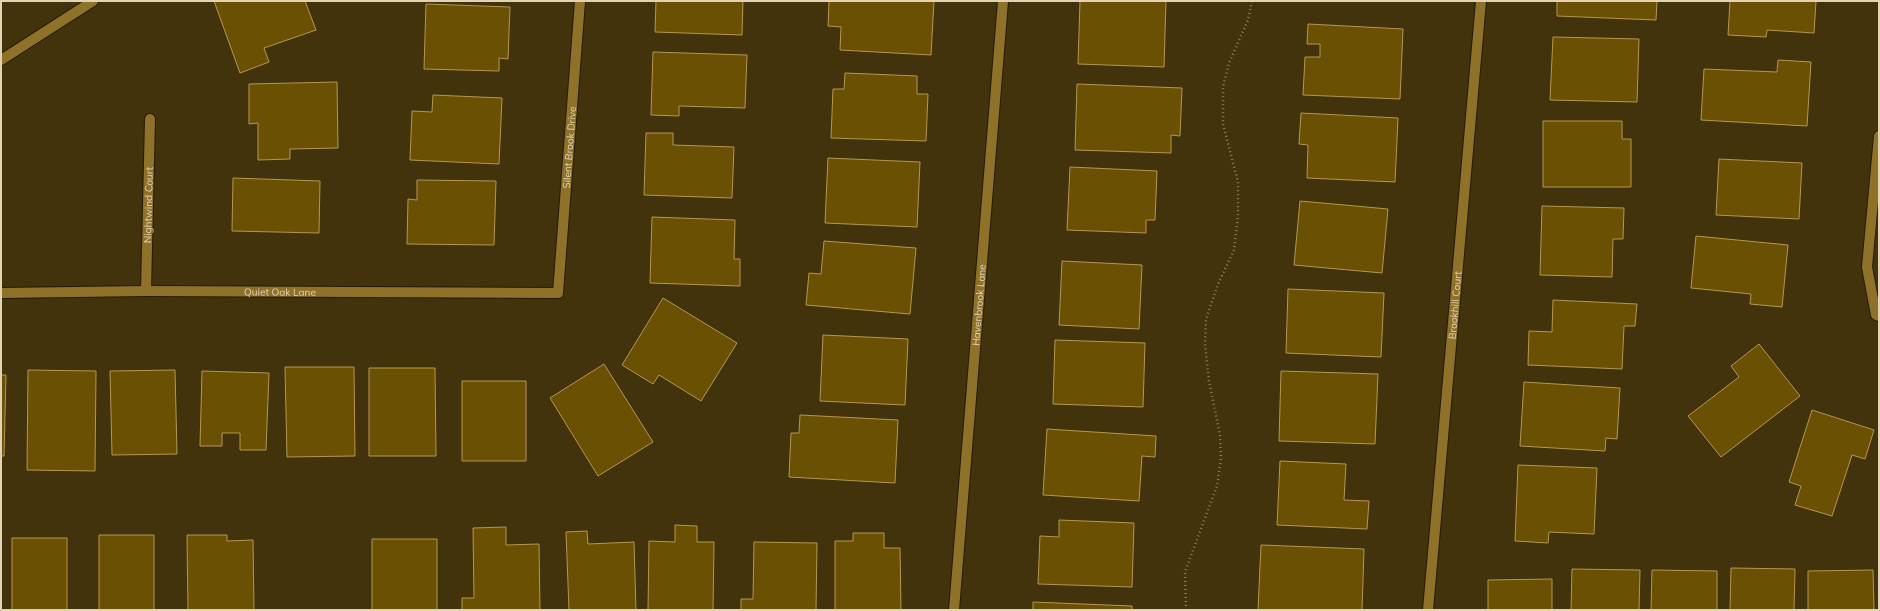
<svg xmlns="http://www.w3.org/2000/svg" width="1880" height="611" viewBox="0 0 1880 611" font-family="Mulish,sans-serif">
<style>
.building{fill:#695003;stroke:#b59751}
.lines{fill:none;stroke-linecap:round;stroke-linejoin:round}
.minor-casing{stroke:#251b06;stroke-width:12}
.path{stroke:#8d7e5a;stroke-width:2.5;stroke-dasharray:1 3;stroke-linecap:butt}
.minor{stroke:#8f722a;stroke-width:10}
.labels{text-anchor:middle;stroke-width:3;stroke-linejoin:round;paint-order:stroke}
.street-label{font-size:10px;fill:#e3d3b2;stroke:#42330d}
</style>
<rect width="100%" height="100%" fill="#42330d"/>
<path class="building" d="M 214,1 L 305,1 L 316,30 L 264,48 L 269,62 L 240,73 Z
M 656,1 L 743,1 L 742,35 L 655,32 Z
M 829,1 L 934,1 L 931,55 L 840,50 L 841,27 L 828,26 Z
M 1080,1 L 1166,1 L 1164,67 L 1078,64 Z
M 1557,1 L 1657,1 L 1656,20 L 1557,16 Z
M 1730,1 L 1816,1 L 1814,33 L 1767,30 L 1766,37 L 1728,35 Z
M 426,4 L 510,7 L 508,59 L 499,58 L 499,71 L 424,69 Z
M 1308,24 L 1403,29 L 1400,99 L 1303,95 L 1305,57 L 1320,57 L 1320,44 L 1307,44 Z
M 1553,37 L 1639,39 L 1637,102 L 1550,100 Z
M 653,52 L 747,55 L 745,108 L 679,106 L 679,116 L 651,115 Z
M 1778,60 L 1811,62 L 1807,126 L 1701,120 L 1704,69 L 1777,72 Z
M 845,73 L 917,76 L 917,94 L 928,94 L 926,141 L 831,138 L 833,89 L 844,89 Z
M 337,82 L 338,148 L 290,149 L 290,159 L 258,160 L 258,123 L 249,124 L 249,84 Z
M 1077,84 L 1182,88 L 1180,136 L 1171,135 L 1171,153 L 1075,150 Z
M 433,95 L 502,98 L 499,164 L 410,160 L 412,111 L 432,112 Z
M 1301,113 L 1398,118 L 1395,182 L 1307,178 L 1308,145 L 1299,144 Z
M 1543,121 L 1622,121 L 1622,139 L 1631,139 L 1631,187 L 1543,187 Z
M 646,133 L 673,133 L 673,145 L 734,147 L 732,198 L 644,195 Z
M 828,158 L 920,162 L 917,227 L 825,223 Z
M 1719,159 L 1802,163 L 1799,219 L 1716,215 Z
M 1070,167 L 1157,171 L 1155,220 L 1146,220 L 1146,233 L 1067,230 Z
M 233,178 L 320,181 L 319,233 L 232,231 Z
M 417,180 L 496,181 L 494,245 L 407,244 L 408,199 L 417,200 Z
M 1300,201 L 1388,209 L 1382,273 L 1294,265 Z
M 1542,206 L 1624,208 L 1623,239 L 1613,239 L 1612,277 L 1540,275 Z
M 652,217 L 735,220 L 734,259 L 740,259 L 740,286 L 650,283 Z
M 1696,236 L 1788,245 L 1782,307 L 1750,304 L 1751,294 L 1691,288 Z
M 824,241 L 916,248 L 910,314 L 806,305 L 809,273 L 821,274 Z
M 1062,261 L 1142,265 L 1139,329 L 1059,325 Z
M 1288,289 L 1384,293 L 1381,357 L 1286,353 Z
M 663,298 L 737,343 L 701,401 L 659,375 L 653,384 L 622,365 Z
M 1553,300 L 1637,304 L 1635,326 L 1624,326 L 1622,369 L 1528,365 L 1529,331 L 1552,332 Z
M 823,335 L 908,339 L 905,405 L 820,401 Z
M 1055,340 L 1145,343 L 1143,407 L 1053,404 Z
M 1759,344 L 1800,396 L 1721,457 L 1688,416 L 1739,377 L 1731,366 Z
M 604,364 L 653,442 L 598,476 L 550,398 Z
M 285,367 L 354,367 L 355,456 L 287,457 Z
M 369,368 L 435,368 L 436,456 L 369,456 Z
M 28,370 L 96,371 L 95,471 L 27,470 Z
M 175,370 L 177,454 L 112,455 L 110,371 Z
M 202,371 L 269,373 L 266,450 L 240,450 L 240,433 L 222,433 L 222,446 L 200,446 Z
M 1281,371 L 1378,374 L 1375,444 L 1279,441 Z
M 1,375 L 6,375 L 4,456 L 1,456 Z
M 462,381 L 526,381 L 526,461 L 462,461 Z
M 1524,382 L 1620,388 L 1617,439 L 1606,438 L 1605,451 L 1520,446 Z
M 1812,410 L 1874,430 L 1865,459 L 1852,455 L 1832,516 L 1795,505 L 1801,486 L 1789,482 Z
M 800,415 L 898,420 L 895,483 L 789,477 L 791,433 L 799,433 Z
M 1047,429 L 1156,436 L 1155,457 L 1142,456 L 1139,501 L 1043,495 Z
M 1280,461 L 1346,464 L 1344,500 L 1369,501 L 1367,529 L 1277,525 Z
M 1518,465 L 1597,468 L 1594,534 L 1549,532 L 1548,543 L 1515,541 Z
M 1059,520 L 1134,523 L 1132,587 L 1038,584 L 1040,536 L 1059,537 Z
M 675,525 L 697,526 L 697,542 L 714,542 L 713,610 L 648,610 L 649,541 L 675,542 Z
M 506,527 L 506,545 L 539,544 L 540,610 L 462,610 L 462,598 L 474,598 L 473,528 Z
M 587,531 L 588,544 L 634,542 L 636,610 L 569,610 L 566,532 Z
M 853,533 L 884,533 L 884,548 L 900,548 L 901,610 L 835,610 L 835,541 L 853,541 Z
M 99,535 L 154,535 L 154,610 L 99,610 Z
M 187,535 L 227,535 L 227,541 L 253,540 L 254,610 L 188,610 Z
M 12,538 L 67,538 L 67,610 L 12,610 Z
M 372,539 L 437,539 L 437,610 L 372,610 Z
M 754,542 L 817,543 L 816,610 L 741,610 L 741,599 L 753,599 Z
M 1261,545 L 1364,549 L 1362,610 L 1258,610 Z
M 1731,568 L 1795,569 L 1794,610 L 1730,610 Z
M 1572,569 L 1640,570 L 1639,610 L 1571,610 Z
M 1652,570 L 1717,571 L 1717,610 L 1651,610 Z
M 1873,570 L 1874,610 L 1808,610 L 1808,571 Z
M 1552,579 L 1552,610 L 1488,610 L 1488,580 Z
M 1033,602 L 1132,606 L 1132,610 L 1033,610 Z"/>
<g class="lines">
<g class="minor-casing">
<g id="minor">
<path d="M 1,60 L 93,1"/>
<path d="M 1879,136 L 1867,267 L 1876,315 L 1879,316"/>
<path id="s1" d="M 146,291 L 150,119"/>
<path id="s2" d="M 1,293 L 146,291 L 558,293 L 580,1"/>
<path id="s3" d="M 954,610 L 1003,1"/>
<path id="s4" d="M 1428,610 L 1481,1"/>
</g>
</g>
<path class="path" d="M 1186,610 L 1185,572 L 1217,486 L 1221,458 L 1220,435 L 1209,381 L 1205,344 L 1206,319 L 1218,284 L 1234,250 L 1238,215 L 1238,182 L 1223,124 L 1223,87 L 1229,63 L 1248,20 L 1252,1"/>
<use href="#minor" class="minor"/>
</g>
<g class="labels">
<g class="street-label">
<text dy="4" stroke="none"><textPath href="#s2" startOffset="703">Silent Brook Drive</textPath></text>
<text dy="4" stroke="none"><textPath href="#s1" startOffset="86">Nightwind Court</textPath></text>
<text dy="4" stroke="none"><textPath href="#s2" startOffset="279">Quiet Oak Lane</textPath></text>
<text dy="4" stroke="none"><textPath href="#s3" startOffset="306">Havenbrook Lane</textPath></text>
<text dy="4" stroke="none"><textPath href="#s4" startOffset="306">Brookhill Court</textPath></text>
</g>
</g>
<rect width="1880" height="611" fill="none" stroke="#e3d3b2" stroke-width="4"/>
</svg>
